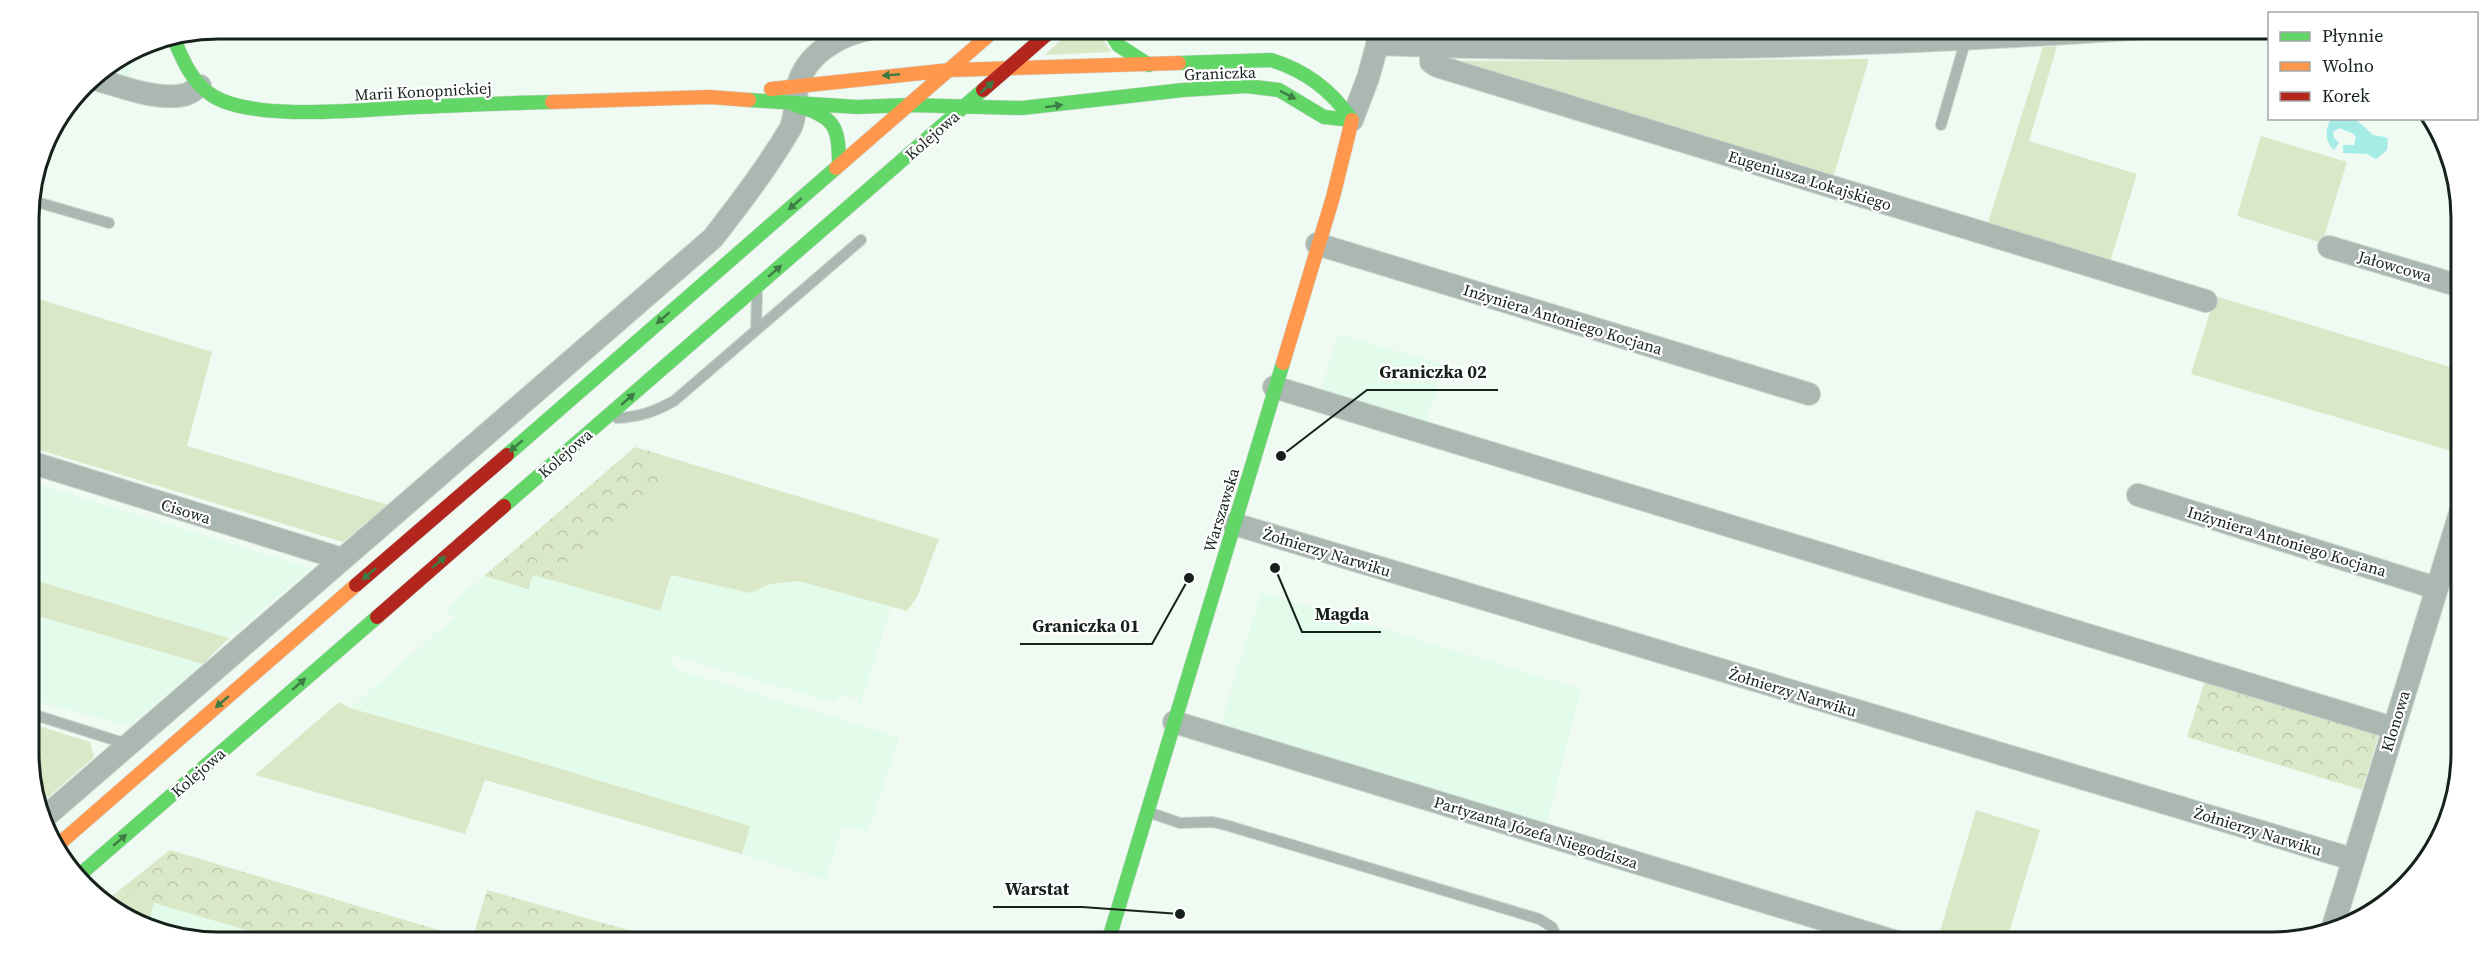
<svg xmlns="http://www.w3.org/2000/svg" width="2490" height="971" viewBox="0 0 2490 971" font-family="'Source Serif 4',serif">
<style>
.built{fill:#e2fbea}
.green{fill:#dbe8c7}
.forest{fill:url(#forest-crowns)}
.water{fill:#a5ebe6}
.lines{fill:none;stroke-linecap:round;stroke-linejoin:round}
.lane-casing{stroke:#ccd6d0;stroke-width:12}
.street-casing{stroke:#ccd6d0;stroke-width:24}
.fast-casing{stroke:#ccd6d0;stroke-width:15}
.slow-casing{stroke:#ccd6d0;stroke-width:15}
.jam-casing{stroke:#ccd6d0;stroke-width:15}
.lane{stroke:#abb7b1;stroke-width:10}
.street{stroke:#abb7b1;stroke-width:22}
.fast{stroke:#63d668;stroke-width:14}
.slow{stroke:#ff974d;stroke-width:14}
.jam{stroke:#b3261e;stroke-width:14}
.oneway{fill:#3d7c42}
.labels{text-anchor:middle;stroke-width:4.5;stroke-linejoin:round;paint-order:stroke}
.street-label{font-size:16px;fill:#17211b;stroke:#fff}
.rim{fill:none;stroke:#17211b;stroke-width:3}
.leader{fill:none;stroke:#17211b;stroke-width:2}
.callout-dot{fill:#17211b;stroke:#fff;stroke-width:2}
.callout-label{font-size:18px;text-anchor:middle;font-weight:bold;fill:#17211b;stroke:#fff;stroke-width:4.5;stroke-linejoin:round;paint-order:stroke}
</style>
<defs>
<pattern id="forest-crowns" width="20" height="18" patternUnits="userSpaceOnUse" patternTransform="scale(1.5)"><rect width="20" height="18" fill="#dbe8c7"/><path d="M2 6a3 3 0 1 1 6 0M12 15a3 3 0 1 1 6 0" fill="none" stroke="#bbc7aa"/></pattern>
</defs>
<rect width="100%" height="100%" fill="#eefaf2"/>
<path class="built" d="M 1429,28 L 1681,29 L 1678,39 L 1427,34 Z
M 132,51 L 130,77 L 102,70 Z
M 1339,334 L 1444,365 L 1426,422 L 1321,390 Z
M 30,482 L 311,568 L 229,638 L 31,579 Z
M 533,574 L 660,611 L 671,575 L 750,593 L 770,584 L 799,581 L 891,606 L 860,707 L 857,699 L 842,694 L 832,702 L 671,655 L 675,669 L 899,737 L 868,832 L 842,825 L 826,880 L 742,854 L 749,826 L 521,757 L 350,708 L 455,617 L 445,610 L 484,576 L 527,589 Z
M 1261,592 L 1581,689 L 1546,826 L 1221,724 Z
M 31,614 L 203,664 L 129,726 L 32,700 Z
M 117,892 L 287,942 L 218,942 L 156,932 L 108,900 Z"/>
<path class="green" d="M 1073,28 L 1097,29 L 1111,52 L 1045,55 Z
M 2057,46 L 2029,141 L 2137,174 L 2109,265 L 1987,226 L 2043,47 Z
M 1869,59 L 1833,178 L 1452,61 Z
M 2261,136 L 2347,162 L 2322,243 L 2237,216 Z
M 29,296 L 212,352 L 187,446 L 388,505 L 343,542 L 30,447 Z
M 2215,296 L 2460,370 L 2461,454 L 2191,374 Z
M 665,456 L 939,539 L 917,597 L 907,611 L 799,581 L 770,584 L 750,593 L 671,575 L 660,611 L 558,582 L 643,501 L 657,485 Z
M 31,579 L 229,638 L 203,664 L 31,614 Z
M 339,702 L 350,708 L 521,757 L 750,826 L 742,854 L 485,780 L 465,834 L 255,775 Z
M 32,724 L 90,742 L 94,757 L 39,805 L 32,790 Z
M 1976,810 L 2040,830 L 2006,942 L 1937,942 Z
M 117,892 L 154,903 L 147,926 L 108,900 Z"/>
<path class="forest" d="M 635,447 L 665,456 L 657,485 L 643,501 L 558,582 L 533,575 L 528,589 L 484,576 Z
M 2206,678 L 2375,730 L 2378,737 L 2362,790 L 2187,737 Z
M 170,850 L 472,940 L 487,890 L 670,942 L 287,942 L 117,892 Z"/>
<path class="water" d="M 2332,118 C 2357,118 2355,118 2373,135 L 2385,137 L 2388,139 L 2387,150 L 2376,159 L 2367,154 L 2343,153 L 2343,145 L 2354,145 L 2356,138 L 2354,134 L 2339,128 L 2333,132 L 2334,138 L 2339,143 L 2334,150 C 2325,142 2324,129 2332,118 Z"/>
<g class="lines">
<g class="lane-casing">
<path id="lane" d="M 1941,125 L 1966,39
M 30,200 L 109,223
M 756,330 L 757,294
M 617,418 C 639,417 654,412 674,401 L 861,240
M 32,714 L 127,744
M 1151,813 L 1180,823 L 1213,822 L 1229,826 L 1539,919 L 1552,927 L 1559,942"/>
</g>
<g class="street-casing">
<path id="street" d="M 1377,44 C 1632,54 1889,46 2144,28
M 1431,45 L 1431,62 L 1437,66 L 2206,301
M 91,78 C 119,85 154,101 184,95 C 190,94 195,89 200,86
M 1352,120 L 1368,78 L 1381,31
M 1317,244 L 1809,394
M 2329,247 L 2460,286
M 1274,387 L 2393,728
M 30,462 L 342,559
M 2138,495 L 2436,588
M 1234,524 L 2352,859
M 1174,722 L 1897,942
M 45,817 L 713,238 C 740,203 767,168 790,129 C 796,118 795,102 797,89 C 804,54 841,33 875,28
M 2331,933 L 2461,510"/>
</g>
<g class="fast-casing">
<path id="fast" d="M 1108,28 L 1118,45 L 1149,65
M 173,37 C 183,60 191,82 213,96 C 252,120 351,111 398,108 C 449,106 501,103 552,102
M 1179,63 L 1271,60 C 1306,71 1331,90 1352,120
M 749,100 L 857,107 L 909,105 L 1022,108 L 1183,90 L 1246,86 L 1279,90 L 1324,117 L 1352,120
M 795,105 C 834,117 839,124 839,165
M 507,455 L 836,168
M 504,506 L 983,90
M 76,878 L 377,617
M 1108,942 L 1283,363"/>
</g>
<g class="slow-casing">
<path id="slow" d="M 771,89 L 950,70 L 1179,63
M 552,102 L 710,97 L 749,100
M 836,168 L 997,28
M 1283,363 L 1333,197 L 1352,120
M 59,844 L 356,585"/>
</g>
<g class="jam-casing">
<path id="jam" d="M 983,90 L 1054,28
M 356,585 L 507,455
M 377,617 L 504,506"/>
</g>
<use href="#lane" class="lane"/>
<use href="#street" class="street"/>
<use href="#fast" class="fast"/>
<use href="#slow" class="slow"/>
<use href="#jam" class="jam"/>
</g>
<defs><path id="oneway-solid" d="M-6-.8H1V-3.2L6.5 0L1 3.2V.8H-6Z" transform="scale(1.5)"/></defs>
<g class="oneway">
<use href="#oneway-solid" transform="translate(891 75) rotate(175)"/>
<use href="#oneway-solid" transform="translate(987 87) rotate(-42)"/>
<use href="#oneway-solid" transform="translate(1288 95) rotate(27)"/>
<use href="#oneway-solid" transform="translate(1054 106) rotate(-7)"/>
<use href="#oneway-solid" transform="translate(795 204) rotate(139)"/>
<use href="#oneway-solid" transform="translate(775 271) rotate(-41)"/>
<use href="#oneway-solid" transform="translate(663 318) rotate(139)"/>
<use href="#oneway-solid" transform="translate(628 399) rotate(-41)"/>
<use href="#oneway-solid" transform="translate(516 446) rotate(139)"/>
<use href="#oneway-solid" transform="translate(439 562) rotate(-41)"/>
<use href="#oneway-solid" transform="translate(369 574) rotate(139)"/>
<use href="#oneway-solid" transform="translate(299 684) rotate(-41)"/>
<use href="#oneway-solid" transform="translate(222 702) rotate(139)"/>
<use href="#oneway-solid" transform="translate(120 840) rotate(-41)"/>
</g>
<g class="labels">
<g class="street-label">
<text transform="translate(1220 73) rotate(-2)" y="6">Graniczka</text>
<text transform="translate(423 91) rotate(-3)" y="6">Marii Konopnickiej</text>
<text transform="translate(932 135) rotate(-41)" y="6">Kolejowa</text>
<text transform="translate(1810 180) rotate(17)" y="6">Eugeniusza Lokajskiego</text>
<text transform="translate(2395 266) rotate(16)" y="6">Jałowcowa</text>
<text transform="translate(1563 319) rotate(17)" y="6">Inżyniera Antoniego Kocjana</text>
<text transform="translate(565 453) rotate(-41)" y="6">Kolejowa</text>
<text transform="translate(1221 510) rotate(-73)" y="6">Warszawska</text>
<text transform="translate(186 511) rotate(17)" y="6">Cisowa</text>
<text transform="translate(2287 541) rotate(17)" y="6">Inżyniera Antoniego Kocjana</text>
<text transform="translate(1327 552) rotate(17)" y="6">Żołnierzy Narwiku</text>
<text transform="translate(1793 692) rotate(17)" y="6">Żołnierzy Narwiku</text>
<text transform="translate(2395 721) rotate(-73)" y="6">Klonowa</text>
<text transform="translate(198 772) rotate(-41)" y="6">Kolejowa</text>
<text transform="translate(2258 831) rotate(17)" y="6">Żołnierzy Narwiku</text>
<text transform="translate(1536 832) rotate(17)" y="6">Partyzanta Józefa Niegodzisza</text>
</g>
</g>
<path d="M0 0H2490V971H0ZM218 39H2272A179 179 0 0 1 2451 218V753A179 179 0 0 1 2272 932H218A179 179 0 0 1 39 753V218A179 179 0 0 1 218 39Z" fill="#fff" fill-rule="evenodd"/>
<path class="rim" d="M218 39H2272A179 179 0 0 1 2451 218V753A179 179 0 0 1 2272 932H218A179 179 0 0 1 39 753V218A179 179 0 0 1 218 39Z"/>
<path class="leader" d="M1281 456L1367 390H1498M1275 568L1302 632H1381M1189 578L1152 644H1020M1180 914L1082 907H993"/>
<g class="callout-dot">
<circle cx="1281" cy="456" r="6"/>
<circle cx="1275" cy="568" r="6"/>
<circle cx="1189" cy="578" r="6"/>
<circle cx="1180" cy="914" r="6"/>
</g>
<g class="callout-label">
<text x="1433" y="378">Graniczka 02</text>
<text x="1342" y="620">Magda</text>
<text x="1086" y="632">Graniczka 01</text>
<text x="1037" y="895">Warstat</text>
</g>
<rect x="2268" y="12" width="210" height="108" fill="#ffffff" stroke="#a2a6a4" stroke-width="1.5"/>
<rect x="2280" y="32" width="30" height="9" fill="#63d668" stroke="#a2a6a4" stroke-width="1.5"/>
<text x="2322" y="42" font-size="18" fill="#17211b">Płynnie</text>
<rect x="2280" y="62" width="30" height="9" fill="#ff974d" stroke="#a2a6a4" stroke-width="1.5"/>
<text x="2322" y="72" font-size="18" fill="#17211b">Wolno</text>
<rect x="2280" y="92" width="30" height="9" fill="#b3261e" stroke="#a2a6a4" stroke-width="1.5"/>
<text x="2322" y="102" font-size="18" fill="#17211b">Korek</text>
</svg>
